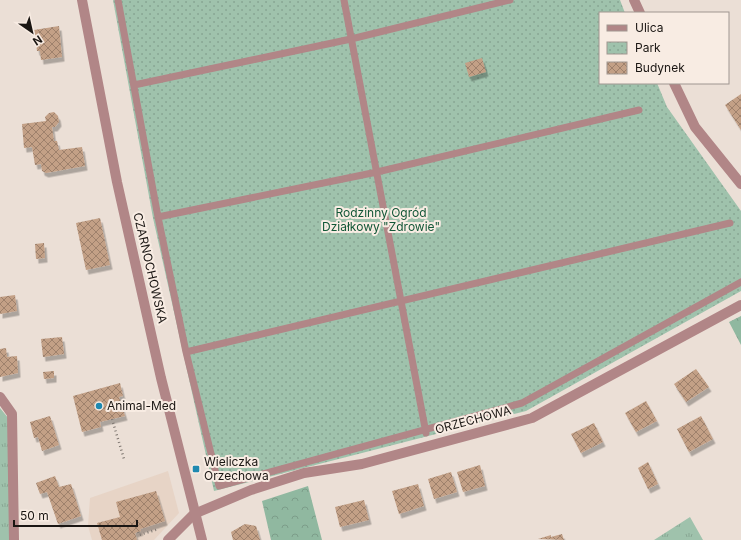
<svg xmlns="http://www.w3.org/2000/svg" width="741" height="540" viewBox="0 0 741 540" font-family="Inter,sans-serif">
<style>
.built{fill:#e7d4c6}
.grass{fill:url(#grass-tufts)}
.forest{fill:url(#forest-crowns)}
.park{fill:url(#park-dots)}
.building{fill:url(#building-cross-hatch);filter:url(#shadow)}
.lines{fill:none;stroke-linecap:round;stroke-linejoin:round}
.path{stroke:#7f7771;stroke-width:2.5;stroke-dasharray:1 3;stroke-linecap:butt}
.service{stroke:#b18687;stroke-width:7}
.minor{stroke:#b18687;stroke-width:10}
.tertiary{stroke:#b18687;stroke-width:10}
.poi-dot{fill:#1f89b0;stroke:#f8ece3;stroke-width:1.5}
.labels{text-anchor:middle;stroke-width:4;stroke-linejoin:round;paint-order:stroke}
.park-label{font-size:12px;fill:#125737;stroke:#f8ece3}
.street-label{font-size:12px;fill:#1a1613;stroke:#f8ece3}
.poi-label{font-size:12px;fill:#1a1613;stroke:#f8ece3;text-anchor:start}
</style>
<defs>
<pattern id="grass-tufts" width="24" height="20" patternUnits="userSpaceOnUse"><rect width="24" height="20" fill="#9fc2ac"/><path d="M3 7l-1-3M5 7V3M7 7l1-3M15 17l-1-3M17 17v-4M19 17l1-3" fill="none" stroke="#88a693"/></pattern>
<pattern id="forest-crowns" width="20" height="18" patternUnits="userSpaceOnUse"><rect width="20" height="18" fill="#90b8a0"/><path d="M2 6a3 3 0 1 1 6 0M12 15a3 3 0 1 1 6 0" fill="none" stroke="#7c9d89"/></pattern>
<pattern id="park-dots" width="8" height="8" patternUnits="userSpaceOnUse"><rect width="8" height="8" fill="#9fc2ac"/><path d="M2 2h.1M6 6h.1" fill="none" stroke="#88a693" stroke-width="1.8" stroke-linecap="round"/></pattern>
<pattern id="building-cross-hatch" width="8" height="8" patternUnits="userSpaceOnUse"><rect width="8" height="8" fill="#c3a086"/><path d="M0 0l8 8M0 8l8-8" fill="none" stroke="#9e816c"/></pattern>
<filter id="shadow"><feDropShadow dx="2.5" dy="4.5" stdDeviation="0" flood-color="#0004"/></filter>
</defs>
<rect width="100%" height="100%" fill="#ebdfd6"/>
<path class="built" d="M 168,471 L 179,513 L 154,540 L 92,540 L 88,526 L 90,498 Z"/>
<path class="grass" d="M 0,408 L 9,419 L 10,540 L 0,540 Z
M 690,517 L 703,540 L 654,540 Z"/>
<path class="forest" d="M 741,316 L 741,345 L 729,322 Z
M 308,486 L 322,540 L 271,540 L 262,501 Z"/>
<path class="park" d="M 113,0 L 620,0 L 625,13 L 600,13 L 600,83 L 657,83 L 667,107 L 741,211 L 741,291 L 526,411 L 214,491 L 153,218 Z"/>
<path class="building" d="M 59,26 L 62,57 L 41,60 L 40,51 L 37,51 L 34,30 Z
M 482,58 L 486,72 L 469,77 L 465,63 Z
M 741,94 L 741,130 L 725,105 Z
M 54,112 L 58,116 L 59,122 L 55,127 L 52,127 L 54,141 L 57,141 L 59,150 L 82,147 L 85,166 L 46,173 L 42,171 L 41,164 L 35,165 L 32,147 L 24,148 L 22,124 L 46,121 L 45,117 L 49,113 Z
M 100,218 L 110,265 L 86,270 L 76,223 Z
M 44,243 L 45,258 L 36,259 L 35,244 Z
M 15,295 L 17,311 L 0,314 L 0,297 Z
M 62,337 L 64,354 L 43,357 L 41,339 Z
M 6,348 L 7,357 L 17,356 L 18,373 L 0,377 L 0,349 Z
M 696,369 L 709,387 L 686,402 L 674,384 Z
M 54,371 L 54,378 L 44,379 L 43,372 Z
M 120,383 L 123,396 L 119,397 L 125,416 L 100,422 L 101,427 L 82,432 L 73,396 Z
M 646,401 L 657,421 L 636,432 L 625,413 Z
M 50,416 L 59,445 L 42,451 L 38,437 L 34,438 L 30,422 Z
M 701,416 L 713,439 L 689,452 L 677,429 Z
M 594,423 L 603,442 L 581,453 L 571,434 Z
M 648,462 L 658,484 L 648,489 L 638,468 Z
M 480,465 L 485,486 L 463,492 L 457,472 Z
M 451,472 L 457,492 L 434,499 L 428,479 Z
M 55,476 L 59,487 L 71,484 L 81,516 L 58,524 L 47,492 L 40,494 L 36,483 Z
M 418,484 L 424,506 L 399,514 L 392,491 Z
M 156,491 L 165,521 L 140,529 L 141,531 L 135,533 L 137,540 L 102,540 L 97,523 L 120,517 L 116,502 Z
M 364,500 L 369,520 L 340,527 L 335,507 Z
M 245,524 L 256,526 L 260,540 L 233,540 L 231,532 Z
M 562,534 L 564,540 L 538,539 L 551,535 L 551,537 Z"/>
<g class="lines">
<path class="path" d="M 112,419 L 124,459
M 138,532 L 139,535 L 159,529"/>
<path class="service" d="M 118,0 L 158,217 L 186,352 L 219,486 L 522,403 L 741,282
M 344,0 L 426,433
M 134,85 L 351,39 L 510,0
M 158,217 L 377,172 L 639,110
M 186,352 L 730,223"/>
<path class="minor" d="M 634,0 L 640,13
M 674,83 L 695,127 L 741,184
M 0,397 L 12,414 L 14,540
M 168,540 L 194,514 L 251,490 L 304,473 L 362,464 L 532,418 L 741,305"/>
<path class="tertiary" d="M 82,0 L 117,182 L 161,378 L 202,540"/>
</g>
<g class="poi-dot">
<circle cx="99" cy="406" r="4"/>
<rect x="192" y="465" width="8" height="8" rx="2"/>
</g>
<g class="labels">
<g class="park-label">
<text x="381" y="217">Rodzinny Ogród<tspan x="381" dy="14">Działkowy "Zdrowie"</tspan></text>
</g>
<g class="street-label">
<text transform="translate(150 268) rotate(77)" y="4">CZARNOCHOWSKA</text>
<text transform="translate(473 420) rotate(-15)" y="4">ORZECHOWA</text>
</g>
<g class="poi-label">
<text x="107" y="410">Animal-Med</text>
<text x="204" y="466">Wieliczka<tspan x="204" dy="14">Orzechowa</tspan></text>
</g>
</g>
<rect x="599" y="12" width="130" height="72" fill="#f8ece3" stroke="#9f9690"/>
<rect x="607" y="25" width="20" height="6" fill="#b18687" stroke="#9f9690"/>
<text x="635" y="32" font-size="12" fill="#1a1613">Ulica</text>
<rect x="607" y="42" width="20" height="12" fill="url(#park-dots)" stroke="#9f9690"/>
<text x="635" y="52" font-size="12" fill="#1a1613">Park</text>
<rect x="607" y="62" width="20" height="12" fill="url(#building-cross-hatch)" stroke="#9f9690"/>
<text x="635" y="72" font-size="12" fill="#1a1613">Budynek</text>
<g transform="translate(32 32) rotate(146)" stroke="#f8ece3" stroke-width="3" paint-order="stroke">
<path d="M0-3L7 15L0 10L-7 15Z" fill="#1a1613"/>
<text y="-6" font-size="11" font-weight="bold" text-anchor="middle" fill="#1a1613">N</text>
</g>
<path d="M14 520v6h123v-6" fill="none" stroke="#1a1613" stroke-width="2"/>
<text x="20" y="520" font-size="12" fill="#1a1613" stroke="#f8ece3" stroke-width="3" paint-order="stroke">50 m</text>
</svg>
